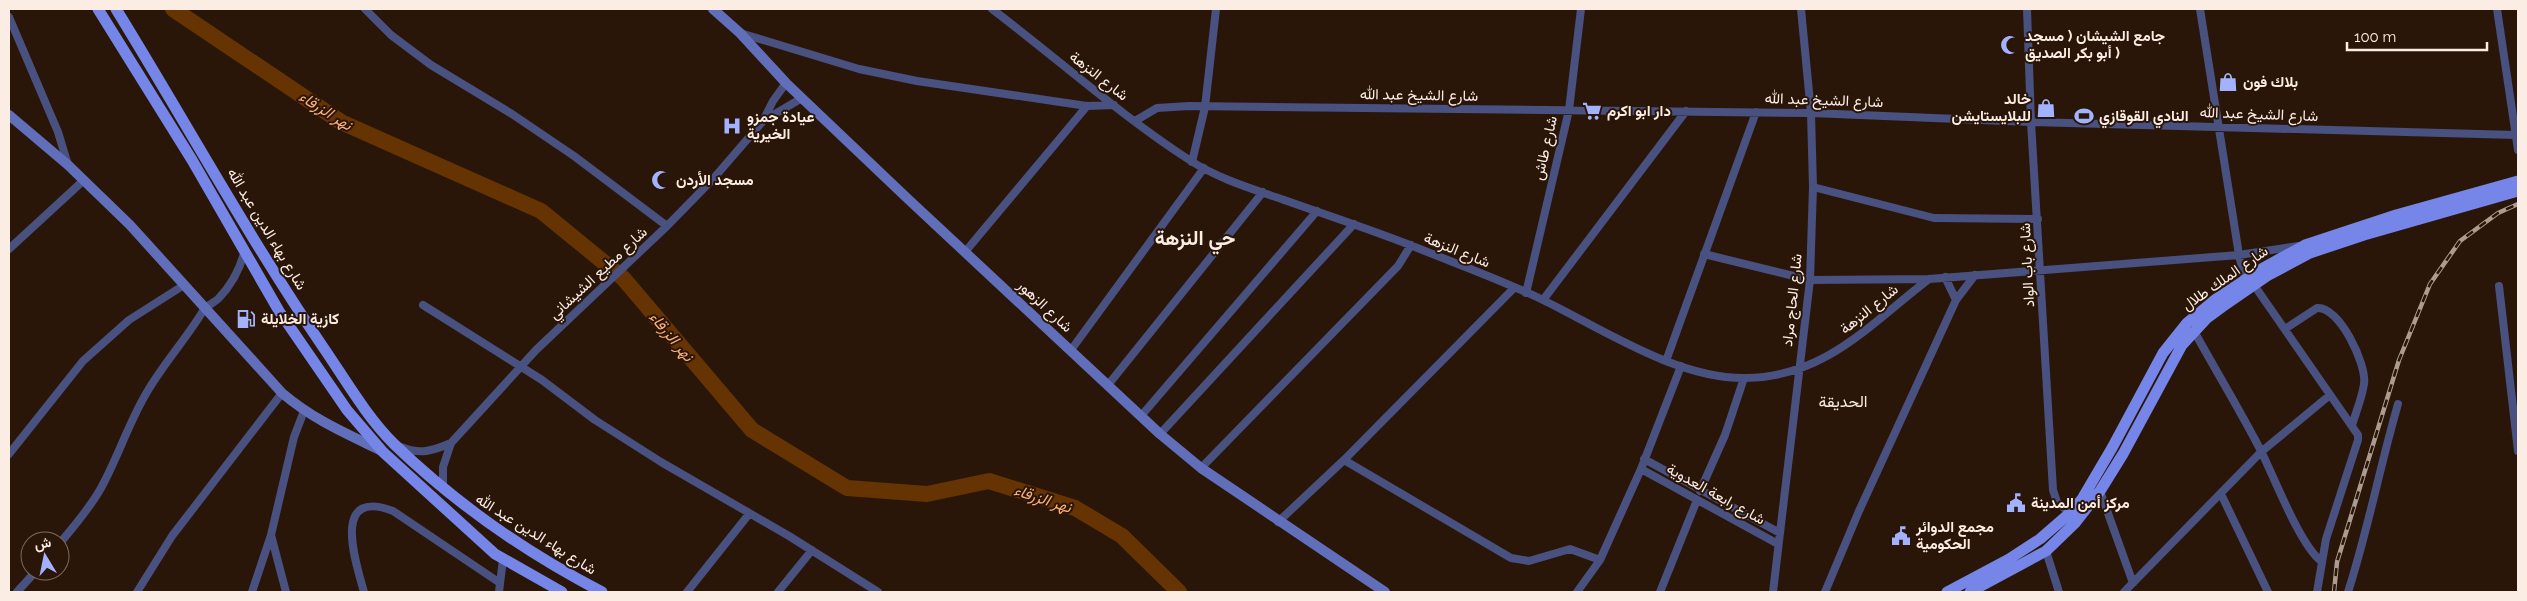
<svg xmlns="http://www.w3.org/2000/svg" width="2527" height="601" viewBox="0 0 2527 601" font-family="Raleway,Vazirmatn,sans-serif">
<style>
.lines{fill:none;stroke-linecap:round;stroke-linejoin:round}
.river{stroke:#663303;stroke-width:16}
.street{stroke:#485180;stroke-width:8}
.secondary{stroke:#616fba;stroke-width:10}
.primary{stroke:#7585e8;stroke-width:11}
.rail-casing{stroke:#ac9b90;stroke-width:4.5}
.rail{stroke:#2a1608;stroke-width:2.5;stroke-dasharray:8;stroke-linecap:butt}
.labels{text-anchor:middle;stroke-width:4;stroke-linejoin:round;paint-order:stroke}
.poi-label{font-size:15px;font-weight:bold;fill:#fbede4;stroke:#2a1608;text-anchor:start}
.street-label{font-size:15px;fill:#fbede4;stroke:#2a1608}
.water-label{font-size:16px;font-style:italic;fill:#fcaf78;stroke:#2a1608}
.neighbourhood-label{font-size:16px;fill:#fbede4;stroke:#2a1608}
.district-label{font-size:20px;font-weight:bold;fill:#fbede4;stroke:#2a1608}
</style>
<rect width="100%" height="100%" fill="#2a1608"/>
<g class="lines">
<path class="river" d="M 173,9 L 341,122 L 541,211 L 623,278 L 752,430 L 847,488 L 927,494 L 989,481 L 1075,508 L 1122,536 L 1179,592"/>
<path class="street" d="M 365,9 L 391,35 L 431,65 L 512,114 L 574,156 L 667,226
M 992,9 C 1058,59 1121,116 1191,161 C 1219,179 1253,189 1284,200 C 1327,215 1369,229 1410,245 C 1454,263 1500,279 1543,300 C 1604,330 1677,379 1746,378 C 1826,377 1871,323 1929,279
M 2027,9 L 2031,122 L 2053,490 L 2057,502 L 2070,513
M 2200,9 L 2239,255 L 2245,280
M 2497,9 L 2518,150
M 9,17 L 58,132 L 68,165
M 740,33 L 859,69 L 917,81 L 1087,106 L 1114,105
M 763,121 L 802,98
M 1135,121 L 1157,108 L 1189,106 L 1811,113 L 2031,122 L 2516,135
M 1192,162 L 1205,107 L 1216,9
M 1813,187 L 1934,218 L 2038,219
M 9,249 L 84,180
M 965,252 L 1087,106
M 1704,254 L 1810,280 L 1929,279 L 2239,255 L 2298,246
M 1945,277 L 1956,300
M 2254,285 L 2358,435 L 2358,440 L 2326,539 L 2317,592
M 2499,286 L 2518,451
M 1526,293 L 1569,110 L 1581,9
M 1543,300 L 1686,111
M 423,305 L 542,380 L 595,420 L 661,462 L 789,536 L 878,592
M 2285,329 L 2317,308 C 2339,306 2367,364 2364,384 C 2362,398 2356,412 2352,425
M 2194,331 C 2216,371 2240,410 2261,451 C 2274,477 2300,545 2321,561
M 1071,350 L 1204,168
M 1666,361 L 1756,112
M 1108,385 L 1263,192
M 1141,416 L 1317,211
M 1160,434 L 1354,224
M 401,447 C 420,455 432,451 451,443
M 9,454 L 83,361 L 129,320 L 184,285
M 1644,459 L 1780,533
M 1344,460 L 1511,558 L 1529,561 L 1570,549 L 1600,560
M 1201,468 L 1398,266 L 1411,245
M 1641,469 L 1778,544
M 443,486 L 443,467 L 451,443 L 536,350 L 667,226 L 713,179 L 763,121 L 773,101 L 786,83
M 1700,491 L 1725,435 L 1744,378
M 2100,491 L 2133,583
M 2221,494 L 2268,592
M 1278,522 L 1344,460 L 1514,288
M 60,543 C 75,525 90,508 101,488 C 118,457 129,422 147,392 C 164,363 186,339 203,311 C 206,306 213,303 218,299 C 232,285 240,269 245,250
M 2046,551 L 2059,592
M 17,592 L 36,571
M 137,592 L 172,536 L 282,393
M 252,592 L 271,535
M 286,592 L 271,535 L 294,437 L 304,411
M 364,592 C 356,563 330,487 393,511 L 500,583
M 499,592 L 503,559
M 687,592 L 749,514
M 778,592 L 812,550
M 1577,592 L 1600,560 L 1641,469 L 1681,366
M 1660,592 L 1697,500
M 1773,592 L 1810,280 L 1813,187 L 1811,113 L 1801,9
M 1825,592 L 1859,511 L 1956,300 L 1975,275
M 2124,592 L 2261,452 L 2330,395
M 2348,592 C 2368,530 2380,466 2398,404"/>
<path class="secondary" d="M 713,9 L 740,33 L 786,83 L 908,199 L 1160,434 L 1201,468 L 1385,592
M 9,115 L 68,165 L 130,225 L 282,393 C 314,420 345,433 382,451"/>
<path class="primary" d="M 98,9 L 192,160 L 279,311 L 347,410 L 383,452 L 495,554 L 562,592
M 116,9 C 185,121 249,238 323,347 C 345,379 366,416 394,444 C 456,504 525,552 602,592
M 1947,592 L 2009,559 L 2040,539 L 2070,513 L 2082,499 L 2112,448 L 2163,353 L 2187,323 L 2216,299 L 2263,268 L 2305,245 L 2396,215 L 2518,181
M 1970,592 L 2046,551 L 2075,523 L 2100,491 L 2123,454 L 2182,345 L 2207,318 L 2222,307 L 2267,276 L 2310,253 L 2364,235 L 2518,191"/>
<g class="rail-casing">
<path id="rail" d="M 2334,592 L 2337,562 L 2399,360 L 2430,284 L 2460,241 L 2498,213 L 2518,204"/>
</g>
<use href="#rail" class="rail"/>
</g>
<defs>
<g id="mosque-bare" transform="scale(1.5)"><path d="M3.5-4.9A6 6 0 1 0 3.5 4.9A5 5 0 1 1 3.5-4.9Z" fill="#a2b2fd" stroke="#2a1608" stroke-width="2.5" paint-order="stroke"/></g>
<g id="shop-bare" transform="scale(1.5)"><path d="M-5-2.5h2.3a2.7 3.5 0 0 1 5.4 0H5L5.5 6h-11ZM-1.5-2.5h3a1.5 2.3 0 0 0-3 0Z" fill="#a2b2fd" stroke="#2a1608" stroke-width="2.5" paint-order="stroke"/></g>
<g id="supermarket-bare" transform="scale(1.5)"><path d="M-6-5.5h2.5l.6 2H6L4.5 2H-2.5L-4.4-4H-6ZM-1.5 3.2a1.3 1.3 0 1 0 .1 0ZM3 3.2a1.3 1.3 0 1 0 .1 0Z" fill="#a2b2fd" stroke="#2a1608" stroke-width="2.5" paint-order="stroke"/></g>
<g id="stadium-bare" transform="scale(1.5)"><path d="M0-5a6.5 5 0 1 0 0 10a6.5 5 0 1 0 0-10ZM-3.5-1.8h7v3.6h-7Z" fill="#a2b2fd" stroke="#2a1608" stroke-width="2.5" paint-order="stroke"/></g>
<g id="hospital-bare" transform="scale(1.5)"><path d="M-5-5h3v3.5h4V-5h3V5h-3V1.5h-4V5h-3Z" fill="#a2b2fd" stroke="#2a1608" stroke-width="2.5" paint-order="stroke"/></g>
<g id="fuel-bare" transform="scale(1.5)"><path d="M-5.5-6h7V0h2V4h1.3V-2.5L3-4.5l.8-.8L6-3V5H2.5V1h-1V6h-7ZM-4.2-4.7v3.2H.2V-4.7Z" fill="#a2b2fd" stroke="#2a1608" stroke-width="2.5" paint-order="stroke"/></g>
<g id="civic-bare" transform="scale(1.5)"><path d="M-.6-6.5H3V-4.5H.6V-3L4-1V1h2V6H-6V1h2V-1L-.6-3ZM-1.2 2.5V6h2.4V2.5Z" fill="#a2b2fd" stroke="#2a1608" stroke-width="2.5" paint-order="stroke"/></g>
</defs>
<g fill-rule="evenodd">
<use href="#mosque-bare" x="2010" y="45"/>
<use href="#shop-bare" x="2228" y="82"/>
<use href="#shop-bare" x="2046" y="108"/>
<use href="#supermarket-bare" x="1592" y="111"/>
<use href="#stadium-bare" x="2084" y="116"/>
<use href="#hospital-bare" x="732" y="126"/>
<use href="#mosque-bare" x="661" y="180"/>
<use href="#fuel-bare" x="246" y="319"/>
<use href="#civic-bare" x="2016" y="503"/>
<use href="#civic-bare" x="1901" y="536"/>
</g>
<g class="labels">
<g class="poi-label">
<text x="2025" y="41">جامع الشيشان ( مسجد<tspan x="2025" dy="17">أبو بكر الصديق )</tspan></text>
<text x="2243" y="87">بلاك فون</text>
<text x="2031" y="104" text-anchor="end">خالد<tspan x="2031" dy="17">للبلايستايشن</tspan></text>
<text x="1607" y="116">دار ابو اكرم</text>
<text x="2099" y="121">النادي القوقازي</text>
<text x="747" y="122">عيادة جمزو<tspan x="747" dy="17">الخيرية</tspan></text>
<text x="676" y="185">مسجد الأردن</text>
<text x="261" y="324">كازية الخلايلة</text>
<text x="2031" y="508">مركز أمن المدينة</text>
<text x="1916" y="532">مجمع الدوائر<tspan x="1916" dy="17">الحكومية</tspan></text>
</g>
<g class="street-label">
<text transform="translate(1099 76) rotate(38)" y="5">شارع النزهة</text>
<text transform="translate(1419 95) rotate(1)" y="5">شارع الشيخ عبد الله</text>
<text transform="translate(1824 100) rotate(2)" y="5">شارع الشيخ عبد الله</text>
<text transform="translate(2259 114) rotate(2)" y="5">شارع الشيخ عبد الله</text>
<text transform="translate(1545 148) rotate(-77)" y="5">شارع طاش</text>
<text transform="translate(267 229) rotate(59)" y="5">شارع بهاء الدين عبد الله</text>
<text transform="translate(1457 250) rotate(22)" y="5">شارع النزهة</text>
<text transform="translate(2027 265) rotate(-93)" y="5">شارع باب الواد</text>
<text transform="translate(598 273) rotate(-43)" y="5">شارع مطيع الشيشاني</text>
<text transform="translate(2225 278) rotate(-35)" y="5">شارع الملك طلال</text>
<text transform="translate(1792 300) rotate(-84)" y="5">شارع الحاج مراد</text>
<text transform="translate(1045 306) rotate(43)" y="5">شارع الزهور</text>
<text transform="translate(1869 309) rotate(-39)" y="5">شارع النزهة</text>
<text transform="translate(1716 494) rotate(29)" y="5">شارع رابعة العدوية</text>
<text transform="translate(536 534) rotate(32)" y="5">شارع بهاء الدين عبد الله</text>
</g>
<g class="water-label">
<text transform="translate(326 110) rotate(32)" y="6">نهر الزرقاء</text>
<text transform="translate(672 336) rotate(50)" y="6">نهر الزرقاء</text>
<text transform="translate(1043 498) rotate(18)" y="6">نهر الزرقاء</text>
</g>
<g class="neighbourhood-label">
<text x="1843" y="407">الحديقة</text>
</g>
<g class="district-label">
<text x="1195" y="245">حي النزهة</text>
</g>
</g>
<rect width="2527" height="601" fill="none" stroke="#fbede4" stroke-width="20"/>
<g transform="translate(45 556) rotate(350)"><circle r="24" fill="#2a1608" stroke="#7e6c60"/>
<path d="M0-4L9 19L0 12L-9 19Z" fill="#a2b2fd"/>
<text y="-8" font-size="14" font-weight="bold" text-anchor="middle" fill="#fbede4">ش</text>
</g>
<path d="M2347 42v8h140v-8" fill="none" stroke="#fbede4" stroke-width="2.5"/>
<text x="2354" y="42" font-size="15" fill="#fbede4" stroke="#2a1608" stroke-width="4" paint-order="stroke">100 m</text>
</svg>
